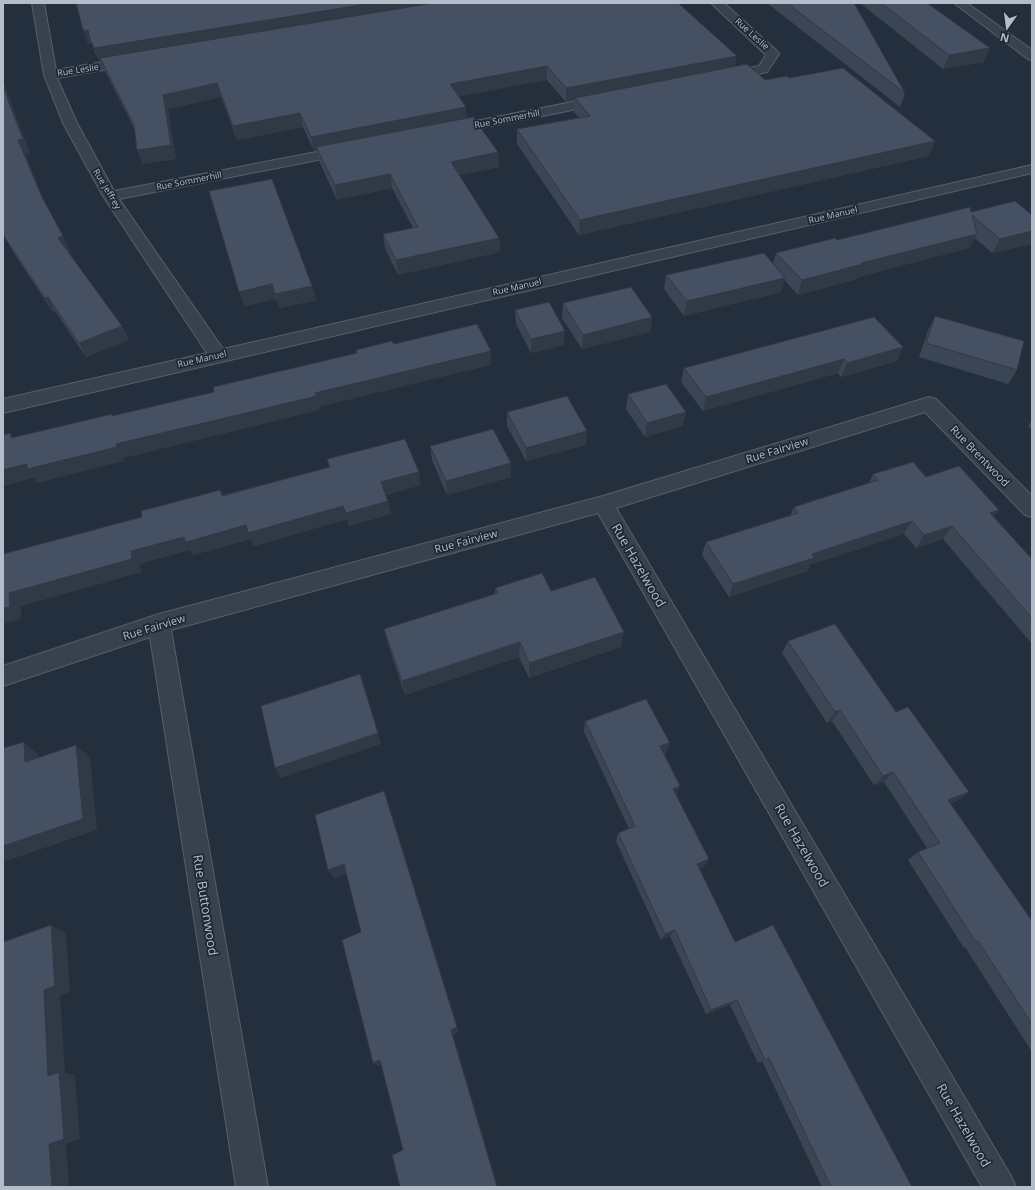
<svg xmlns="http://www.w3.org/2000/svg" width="1035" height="1190" viewBox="0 0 1035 1190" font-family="'Open Sans',sans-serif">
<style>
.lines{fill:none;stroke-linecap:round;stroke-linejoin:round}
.minor-casing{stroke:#565f6c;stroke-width:2}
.tertiary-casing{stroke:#565f6c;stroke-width:2}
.minor{fill:#38414e;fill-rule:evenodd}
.tertiary{fill:#38414e;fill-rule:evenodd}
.wall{fill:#3b4654}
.shaded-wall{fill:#303945}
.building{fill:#455162;stroke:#303945}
.labels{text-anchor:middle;stroke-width:3.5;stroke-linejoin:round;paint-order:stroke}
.far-street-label{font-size:9px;fill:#b4bcc9;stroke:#1d2633}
.street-label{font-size:11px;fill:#b4bcc9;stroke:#1d2633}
.near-street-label{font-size:13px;fill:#b4bcc9;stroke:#1d2633}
</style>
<rect width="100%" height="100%" fill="#242f3e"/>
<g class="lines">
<g class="minor-casing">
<path id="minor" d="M 32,3 L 44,3 L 56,70 L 132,57 L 136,58 L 138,61 L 136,64 L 132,65 L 57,78 L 77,123 L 114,191 L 348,146 L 353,147 L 355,150 L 353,153 L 348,154 L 119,199 L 223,349 L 1032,165 L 1032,173 L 3,413 L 3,399 L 207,353 L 103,196 L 63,123 L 44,75 Z
M 711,3 L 724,3 L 777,51 L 779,54 L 767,72 L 725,81 L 720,80 L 719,77 L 720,74 L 759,66 L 766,55 Z
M 603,96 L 608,97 L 610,100 L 608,103 L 450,134 L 445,133 L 443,130 L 445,127 L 450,126 Z
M 929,397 L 936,399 L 1032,496 L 1032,517 L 1025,515 L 925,412 L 616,508 L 1011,1176 L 1016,1187 L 982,1187 L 598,513 L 171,630 L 268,1187 L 236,1187 L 150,637 L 3,686 L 3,666 L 159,614 L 603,496 Z"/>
</g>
<g class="tertiary-casing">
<path id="tertiary" d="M 954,3 L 967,3 L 1032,50 L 1032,60 L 1028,59 Z"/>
</g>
<use href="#minor" class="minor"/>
<use href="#tertiary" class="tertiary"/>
</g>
<path class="wall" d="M 76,3 L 734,67 L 765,80 L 789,78 L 935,141 L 929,156 L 579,235 L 517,144 L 517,129 L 579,118 L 574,112 L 574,100 L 566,102 L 547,80 L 459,96 L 467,118 L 498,152 L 499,167 L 459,175 L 499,238 L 500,252 L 398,275 L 385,248 L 383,234 L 413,228 L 392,188 L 337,200 L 319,161 L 317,150 L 314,151 L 303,127 L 237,140 L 221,97 L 168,109 L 176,159 L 142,164 L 135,130 L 105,71 L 101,61 L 100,61 L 95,53 L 92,43 L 88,44 Z
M 767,3 L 854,3 L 905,93 L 900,107 Z
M 860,3 L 927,3 L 984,62 L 943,69 Z
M 3,80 L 17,120 L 30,153 L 25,154 L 46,205 L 70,251 L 68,252 L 122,326 L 129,340 L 86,357 L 55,311 L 53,312 L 13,252 L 3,233 Z
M 209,191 L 312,286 L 316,300 L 280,308 L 276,299 L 244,306 Z
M 971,212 L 1032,215 L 1032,244 L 992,253 L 975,238 L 969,248 L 858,277 L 857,279 L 798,295 L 784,280 L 781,292 L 684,316 L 664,289 L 666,275 L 773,264 L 776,253 Z
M 563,303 L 652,317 L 650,332 L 582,349 L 562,318 Z
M 515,310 L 564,345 L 531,353 L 516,324 Z
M 935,316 L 1017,370 L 1008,384 L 919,357 L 928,331 Z
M 903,347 L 897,361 L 841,377 L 838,373 L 703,411 L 681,382 L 684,368 Z
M 628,394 L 683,426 L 645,437 L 626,409 Z
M 507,412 L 586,445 L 526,461 L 507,426 Z
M 1032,420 L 1032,430 L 1028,426 Z
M 430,446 L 511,463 L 511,477 L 447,495 L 432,460 Z
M 327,459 L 421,485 L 386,495 L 391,514 L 349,526 L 347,519 L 254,546 L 251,539 L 193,555 L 190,550 L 139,564 L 141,572 L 21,606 L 21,619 L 3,554 L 142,517 L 220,490 L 223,495 L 329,467 Z
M 873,474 L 926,477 L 999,510 L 994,517 L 1032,559 L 1032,644 L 943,539 L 916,548 L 904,534 L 810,565 L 808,571 L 729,597 L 702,555 L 706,542 L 790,516 L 794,507 L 869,483 Z
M 495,588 L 551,591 L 621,647 L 529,678 L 519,657 L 405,695 L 388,644 L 384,629 L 495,594 Z
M 788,641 L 896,712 L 969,792 L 957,801 L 950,804 L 1032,921 L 1032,1052 L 965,947 L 964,948 L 908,860 L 918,852 L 927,848 L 884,782 L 874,785 L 832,721 L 827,723 L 782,653 Z
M 585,721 L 670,743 L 666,754 L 664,754 L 676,796 L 704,867 L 699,869 L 735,942 L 912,1187 L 822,1187 L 762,1061 L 758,1063 L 730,1005 L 706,1014 L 670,936 L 661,940 L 616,841 L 618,833 L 629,829 L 584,732 Z"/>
<path class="shaded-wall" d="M 373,3 L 455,3 L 100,58 L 101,61 L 100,61 L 94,48 Z
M 83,30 L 88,30 L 92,43 L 88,44 Z
M 990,48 L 984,62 L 943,69 L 949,55 Z
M 737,56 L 734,69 L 575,98 L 574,100 L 566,102 L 566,88 Z
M 547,66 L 547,80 L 451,98 L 450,84 Z
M 3,80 L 17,120 L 30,153 L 25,154 L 48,210 L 41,195 L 18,140 L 10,106 L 3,85 Z
M 217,83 L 221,97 L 168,109 L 176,159 L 142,164 L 137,150 L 163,95 Z
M 466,107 L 467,121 L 316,147 L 317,150 L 314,151 L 311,137 Z
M 300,113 L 303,127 L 237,140 L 233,126 Z
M 935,141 L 929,156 L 579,235 L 580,220 Z
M 498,152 L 499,167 L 452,176 L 451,162 Z
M 390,174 L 392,188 L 337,200 L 335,185 Z
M 1032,231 L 1032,244 L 992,253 L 1000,239 Z
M 977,234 L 969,248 L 858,277 L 857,279 L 798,295 L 802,280 L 861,263 Z
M 63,236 L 70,251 L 65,253 L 58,238 Z
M 499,238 L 500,252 L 398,275 L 396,260 Z
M 785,278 L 781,292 L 684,316 L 687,301 Z
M 272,284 L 276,299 L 244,306 L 239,292 Z
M 312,286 L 316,300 L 280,308 L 275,294 Z
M 48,297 L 55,311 L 53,312 L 45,298 Z
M 652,317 L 650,332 L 582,349 L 583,335 Z
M 122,326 L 129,340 L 86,357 L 79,343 Z
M 565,331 L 564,345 L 531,353 L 531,339 Z
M 903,347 L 897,361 L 841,377 L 847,363 Z
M 491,351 L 491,365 L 319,407 L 320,410 L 124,458 L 124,461 L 37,483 L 34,478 L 3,486 L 3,470 L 116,444 L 315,393 Z
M 844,359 L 838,373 L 703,411 L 706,397 Z
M 686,412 L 683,426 L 645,437 L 647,423 Z
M 587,431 L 586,445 L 526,461 L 526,448 Z
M 511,463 L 511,477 L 447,495 L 446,481 Z
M 419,472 L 421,485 L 384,496 L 381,482 Z
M 388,501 L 391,514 L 349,526 L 346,513 Z
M 343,506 L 347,519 L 254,546 L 251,539 L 193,555 L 190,550 L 139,564 L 141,572 L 21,606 L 21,619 L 3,624 L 3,608 L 9,593 L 131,551 L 184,537 L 246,525 Z
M 999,510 L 989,524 L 990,513 Z
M 912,521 L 904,534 L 810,565 L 808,571 L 729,597 L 733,584 L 812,554 Z
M 952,526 L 943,539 L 916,548 L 924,535 Z
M 624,632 L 621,647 L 529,678 L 529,663 Z
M 520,642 L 519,657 L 405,695 L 402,681 Z
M 360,674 L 381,744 L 281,778 L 275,768 Z
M 840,710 L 832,721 L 827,723 L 835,712 Z
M 24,742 L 39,755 L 40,775 L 25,762 Z
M 670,743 L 666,754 L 656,757 L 660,746 Z
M 76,745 L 90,758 L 97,830 L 3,862 L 3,846 Z
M 893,772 L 884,782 L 874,785 L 883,776 Z
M 680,786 L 676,796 L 673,789 Z
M 384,791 L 388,802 L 459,1032 L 453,1035 L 498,1187 L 497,1187 L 451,1030 Z
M 969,792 L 957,801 L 937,809 L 948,800 Z
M 709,859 L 704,867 L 692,872 L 697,864 Z
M 344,864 L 349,873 L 334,879 L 328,870 Z
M 51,925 L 66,933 L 70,992 L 60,996 L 65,1073 L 75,1075 L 80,1139 L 66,1144 L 69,1187 L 52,1187 L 49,1144 L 48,1076 L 44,990 Z
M 675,930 L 670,936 L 661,940 L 665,934 Z
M 737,1000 L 730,1005 L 706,1014 L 711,1010 Z
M 380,1060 L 384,1063 L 378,1066 L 373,1063 Z"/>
<path class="building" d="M 76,3 L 373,3 L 94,48 L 90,39 L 88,30 L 83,30 Z
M 433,3 L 678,3 L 737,56 L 566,88 L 547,66 L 450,84 L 466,107 L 311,137 L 300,113 L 233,126 L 217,83 L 163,95 L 171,145 L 137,150 L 134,125 L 100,58 Z
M 787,3 L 854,3 L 905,93 Z
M 881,3 L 927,3 L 990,48 L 949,55 Z
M 747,64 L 765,80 L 787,76 L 789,78 L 843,68 L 935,141 L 580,220 L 517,129 L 590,116 L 575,98 Z
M 3,85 L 10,106 L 23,139 L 18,140 L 41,195 L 63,236 L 58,238 L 122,326 L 79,343 L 48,297 L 45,298 L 5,238 L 3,233 Z
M 473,117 L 498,152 L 451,162 L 499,238 L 396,260 L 383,234 L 418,227 L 390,174 L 335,185 L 316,147 Z
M 272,179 L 312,286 L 275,294 L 272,284 L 239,292 L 209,191 Z
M 1015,201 L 1032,215 L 1032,231 L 1000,239 L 972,215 L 977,234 L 861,263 L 863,264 L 802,280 L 776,253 L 835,238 L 837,240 L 970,207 L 971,212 Z
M 764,253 L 785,278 L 687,301 L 666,275 Z
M 631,287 L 652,317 L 583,335 L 563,303 Z
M 549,302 L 565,331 L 531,339 L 515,310 Z
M 935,316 L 1024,341 L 1017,370 L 926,343 Z
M 874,317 L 903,347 L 847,363 L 844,359 L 706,397 L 684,368 Z
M 477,324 L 491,351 L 315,393 L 317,396 L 116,444 L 117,447 L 27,469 L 27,464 L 3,470 L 3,435 L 11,433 L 11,438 L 112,414 L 112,416 L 214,392 L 213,387 L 357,353 L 356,350 L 392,341 L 394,344 Z
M 666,384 L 686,412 L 647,423 L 628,394 Z
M 567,396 L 587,431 L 526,448 L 507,412 Z
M 493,429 L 511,463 L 446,481 L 430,446 Z
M 405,439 L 419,472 L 381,482 L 388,501 L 346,513 L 343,506 L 248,533 L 246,525 L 186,542 L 184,537 L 131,551 L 132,559 L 9,593 L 10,607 L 3,608 L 3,554 L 142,517 L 141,511 L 220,490 L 222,496 L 330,467 L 327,459 Z
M 913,462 L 926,477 L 959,466 L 999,510 L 990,513 L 1032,559 L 1032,618 L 952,526 L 924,535 L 912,521 L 812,554 L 814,558 L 733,584 L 706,542 L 798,513 L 794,507 L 878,480 L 873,474 Z
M 542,573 L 551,591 L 595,577 L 624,632 L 529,663 L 520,642 L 402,681 L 384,629 L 498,593 L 495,588 Z
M 835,624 L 896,712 L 908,707 L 969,792 L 948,800 L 1032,921 L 1032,1024 L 978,941 L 976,942 L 918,852 L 940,843 L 893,772 L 883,776 L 840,710 L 835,712 L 788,641 Z
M 360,674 L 378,733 L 275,768 L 261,706 Z
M 646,699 L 670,743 L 660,746 L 680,786 L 673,789 L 709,859 L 697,864 L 735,942 L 773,925 L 912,1187 L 831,1187 L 769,1058 L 765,1060 L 737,1000 L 711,1010 L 675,930 L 665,934 L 618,833 L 635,826 L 585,721 Z
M 24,742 L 25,762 L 76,745 L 83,819 L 3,846 L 3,748 Z
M 384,791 L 457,1027 L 451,1030 L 497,1187 L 400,1187 L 392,1155 L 403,1150 L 380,1060 L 373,1063 L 342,940 L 361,932 L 344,864 L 328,870 L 315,815 Z
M 51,925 L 55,986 L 44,990 L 48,1076 L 59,1072 L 64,1139 L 49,1144 L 52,1187 L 3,1187 L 3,942 Z"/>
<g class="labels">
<g class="far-street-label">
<text transform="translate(752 34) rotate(42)" y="3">Rue Leslie</text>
<text transform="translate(78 70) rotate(-9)" y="3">Rue Leslie</text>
<text transform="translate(507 119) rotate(-11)" y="3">Rue Sommerhill</text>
<text transform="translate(189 181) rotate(-11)" y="3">Rue Sommerhill</text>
<text transform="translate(107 189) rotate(59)" y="3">Rue Jeffrey</text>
<text transform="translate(833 215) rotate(-13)" y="3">Rue Manuel</text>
<text transform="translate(517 287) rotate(-13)" y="3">Rue Manuel</text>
<text transform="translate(202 359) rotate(-13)" y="3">Rue Manuel</text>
</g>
<g class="street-label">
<text transform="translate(777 450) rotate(-17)" y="4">Rue Fairview</text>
<text transform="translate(980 456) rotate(46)" y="4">Rue Brentwood</text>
<text transform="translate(466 541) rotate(-15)" y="4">Rue Fairview</text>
<text transform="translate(154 627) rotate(-17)" y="4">Rue Fairview</text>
</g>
<g class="near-street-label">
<text transform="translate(639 565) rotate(60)" y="5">Rue Hazelwood</text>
<text transform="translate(802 845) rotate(60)" y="5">Rue Hazelwood</text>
<text transform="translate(206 905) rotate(81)" y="5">Rue Buttonwood</text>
<text transform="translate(964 1125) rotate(60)" y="5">Rue Hazelwood</text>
</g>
</g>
<rect width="1035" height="1190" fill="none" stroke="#b4bcc9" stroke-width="8"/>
<g transform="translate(1007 28) rotate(194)" stroke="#1d2633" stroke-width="3" paint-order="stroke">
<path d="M0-3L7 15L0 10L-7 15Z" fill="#b4bcc9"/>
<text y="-6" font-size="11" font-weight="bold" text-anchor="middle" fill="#b4bcc9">N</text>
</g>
</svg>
